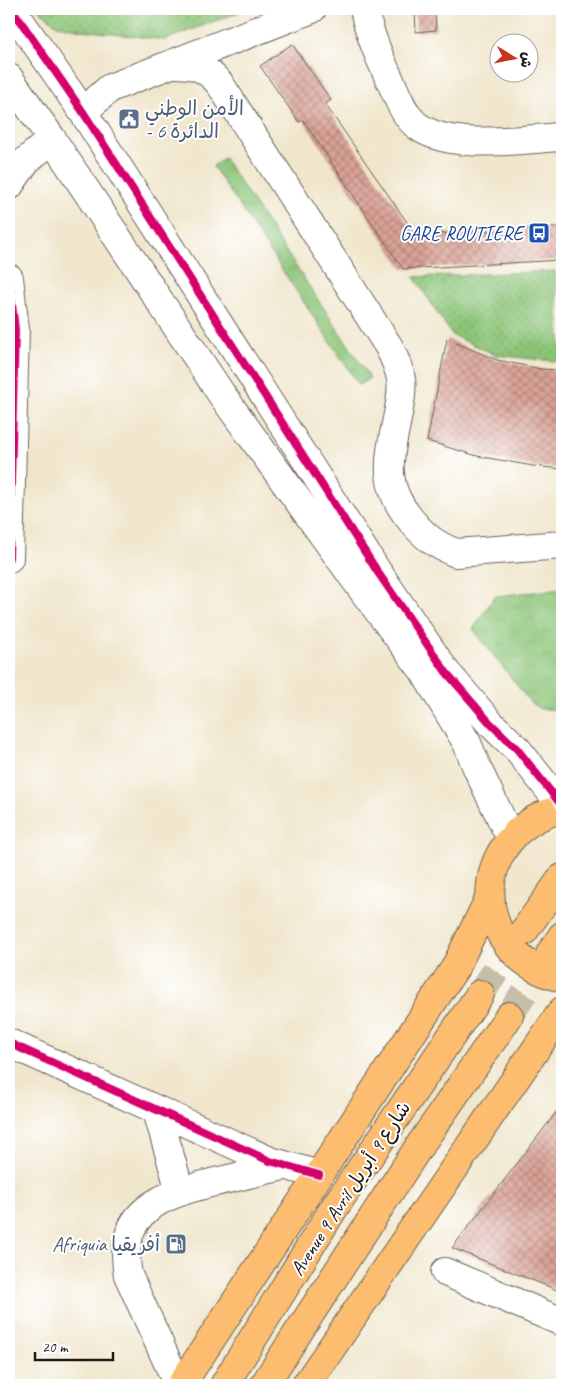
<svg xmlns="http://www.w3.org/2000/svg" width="571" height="1394" viewBox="0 0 571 1394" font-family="Caveat,'Playpen Sans Arabic',sans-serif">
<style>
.grass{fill:url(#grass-tufts);stroke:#54704a}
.park{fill:url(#park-dots);stroke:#54704a}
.building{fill:url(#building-cross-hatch)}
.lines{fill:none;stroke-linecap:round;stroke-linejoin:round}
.highway-tunnel{stroke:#c6bea9;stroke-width:28;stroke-dasharray:28 14;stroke-linecap:butt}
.minor-casing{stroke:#66635a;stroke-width:30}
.major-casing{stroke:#66635a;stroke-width:30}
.highway-casing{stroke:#66635a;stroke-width:30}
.minor{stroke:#fff;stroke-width:28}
.major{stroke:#fcbd6f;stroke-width:28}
.highway{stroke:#fcbd6f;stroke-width:28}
.cycleway-casing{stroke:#fff;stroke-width:11}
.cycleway{stroke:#d6006c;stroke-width:8}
.labels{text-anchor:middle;stroke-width:4;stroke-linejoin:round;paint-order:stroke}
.service-label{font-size:20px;fill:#4e5e75;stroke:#fff;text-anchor:start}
.transit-label{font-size:20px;fill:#164399;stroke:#fff;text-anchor:end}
.street-label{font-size:20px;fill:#1c1c1c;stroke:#fff}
</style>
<defs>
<pattern id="grass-tufts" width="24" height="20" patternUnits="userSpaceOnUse" patternTransform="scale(1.25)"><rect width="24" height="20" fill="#8bc477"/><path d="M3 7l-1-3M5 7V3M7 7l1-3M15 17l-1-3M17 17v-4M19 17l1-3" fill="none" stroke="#77a866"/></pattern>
<pattern id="park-dots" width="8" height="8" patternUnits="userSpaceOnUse" patternTransform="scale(1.25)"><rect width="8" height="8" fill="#8bc477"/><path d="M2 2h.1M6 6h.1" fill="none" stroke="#77a866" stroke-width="1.8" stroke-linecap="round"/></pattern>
<pattern id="building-cross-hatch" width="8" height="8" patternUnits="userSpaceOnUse" patternTransform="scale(1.25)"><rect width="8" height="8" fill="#dba397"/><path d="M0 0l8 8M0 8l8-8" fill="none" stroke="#b1847a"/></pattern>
</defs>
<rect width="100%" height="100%" fill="#fff"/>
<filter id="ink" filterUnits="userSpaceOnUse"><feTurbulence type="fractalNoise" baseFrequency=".02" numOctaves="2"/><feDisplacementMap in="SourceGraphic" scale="10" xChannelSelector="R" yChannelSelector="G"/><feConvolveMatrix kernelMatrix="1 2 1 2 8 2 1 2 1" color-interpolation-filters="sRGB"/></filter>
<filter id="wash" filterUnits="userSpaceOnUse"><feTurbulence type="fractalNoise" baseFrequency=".0096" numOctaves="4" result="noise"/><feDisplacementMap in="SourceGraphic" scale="20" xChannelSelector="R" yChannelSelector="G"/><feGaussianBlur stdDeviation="1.12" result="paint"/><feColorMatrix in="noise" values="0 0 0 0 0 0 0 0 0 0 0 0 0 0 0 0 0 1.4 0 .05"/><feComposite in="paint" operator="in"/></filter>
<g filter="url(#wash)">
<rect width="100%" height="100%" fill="#f0e6cc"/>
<path class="grass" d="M 224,158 L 370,378 L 359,385 L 213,166 Z
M 562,589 L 562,710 L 540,709 L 530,702 L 473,629 L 495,596 Z"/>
<path class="park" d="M 38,9 L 247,9 L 165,40 L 82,30 L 57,25 Z
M 555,271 L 562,362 L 496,355 L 452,335 L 414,277 Z"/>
<g id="blocks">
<path class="building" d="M 435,9 L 436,30 L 416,32 L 415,11 Z
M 292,44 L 331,100 L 325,104 L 416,235 L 562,227 L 562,260 L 403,269 L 303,120 L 299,122 L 260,66 Z
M 447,339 L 497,360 L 541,369 L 562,370 L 562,469 L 533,466 L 477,456 L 427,441 Z
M 562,1105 L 562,1292 L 452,1248 Z"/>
</g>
</g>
<g filter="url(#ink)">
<use href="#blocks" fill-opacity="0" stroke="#66635a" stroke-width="1"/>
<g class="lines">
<path class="highway-tunnel" d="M 480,994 L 524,931
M 509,1016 L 550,954"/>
<g class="minor-casing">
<path id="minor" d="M 12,9 L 83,112 L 379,574 L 446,672 L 490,723 L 517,749 L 562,806
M 364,9 C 369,34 379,57 390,80 C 397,95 402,111 414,123 C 445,152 522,139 562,137
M 175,64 C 196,64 206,68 220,84 L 389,347 C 394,357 399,367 401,379 C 403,390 400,403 398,414 C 390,456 380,483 410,519 C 424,536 435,545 456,553 L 562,545
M 9,78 L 52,139 L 222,395 L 364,592 L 423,670 L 467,743 L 477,768 L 510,837
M 83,112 L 110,88 L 312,9
M 9,186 L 26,161 L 52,139
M 9,278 L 15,330 L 9,558
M 9,1043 L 270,1161 L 319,1175
M 157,1111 L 180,1191
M 445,1272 L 562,1322
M 178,1385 L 128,1275 C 116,1210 162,1195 215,1182 C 238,1177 260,1171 283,1166"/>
</g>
<g class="major-casing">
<path id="major" d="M 562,809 C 467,832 466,955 562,978"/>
</g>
<g class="highway-casing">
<path id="highway" d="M 524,931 L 562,878
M 550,954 L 562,936
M 181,1385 L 455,968 L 490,897
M 224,1385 L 334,1208 L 480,994
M 264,1385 L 418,1148 L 509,1016
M 306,1385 L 562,1011"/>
</g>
<use href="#minor" class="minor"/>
<use href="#major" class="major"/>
<use href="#highway" class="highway"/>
<g class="cycleway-casing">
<path id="cycleway" d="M 12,9 L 83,112 L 379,574 L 446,672 L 490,723 L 517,749 L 562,806
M 9,278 L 15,330 L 9,558
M 9,1043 L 270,1161 L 319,1175"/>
</g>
<use href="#cycleway" class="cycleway"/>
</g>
</g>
<defs>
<g id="civic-square" transform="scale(1.125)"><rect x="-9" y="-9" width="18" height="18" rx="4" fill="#5c6f8a" stroke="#fff"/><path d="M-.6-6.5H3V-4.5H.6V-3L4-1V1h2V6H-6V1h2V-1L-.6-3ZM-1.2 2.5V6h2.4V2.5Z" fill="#fff"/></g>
<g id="bus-square" transform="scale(1.125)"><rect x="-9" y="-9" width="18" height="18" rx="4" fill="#1a4fb4" stroke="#fff"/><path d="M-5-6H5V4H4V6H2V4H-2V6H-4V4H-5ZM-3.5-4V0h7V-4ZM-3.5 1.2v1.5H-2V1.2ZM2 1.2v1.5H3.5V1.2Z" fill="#fff"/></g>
<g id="fuel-square" transform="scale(1.125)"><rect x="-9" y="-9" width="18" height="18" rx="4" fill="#5c6f8a" stroke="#fff"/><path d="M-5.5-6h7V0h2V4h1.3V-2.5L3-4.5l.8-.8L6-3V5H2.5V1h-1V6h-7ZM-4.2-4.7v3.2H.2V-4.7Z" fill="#fff"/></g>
</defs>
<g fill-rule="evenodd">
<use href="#civic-square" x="129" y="119"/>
<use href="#bus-square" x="539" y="233"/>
<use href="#fuel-square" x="176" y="1244"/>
</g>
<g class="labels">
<g class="service-label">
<text x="145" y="115">الأمن الوطني<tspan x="145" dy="23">- الدائرة 6</tspan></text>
<text x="160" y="1251" text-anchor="end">Afriquia أفريقيا</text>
</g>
<g class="transit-label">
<text x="523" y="240">GARE ROUTIERE</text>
</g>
<g class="street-label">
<text transform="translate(350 1188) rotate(-57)" y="7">Avenue 9 Avril شارع 9 أبريل</text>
</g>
</g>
<rect width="571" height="1394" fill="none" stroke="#fff" stroke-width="30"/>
<g transform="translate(514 58) rotate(100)"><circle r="24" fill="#ffffff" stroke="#a4a4a4"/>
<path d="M0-4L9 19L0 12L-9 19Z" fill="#c8321e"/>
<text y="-8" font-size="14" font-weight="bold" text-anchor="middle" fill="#1c1c1c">ش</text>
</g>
<path d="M35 1352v8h78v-8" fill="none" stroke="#1c1c1c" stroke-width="2.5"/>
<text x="42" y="1352" font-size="15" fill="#1c1c1c" stroke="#ffffff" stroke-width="4" paint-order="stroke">20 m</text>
</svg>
